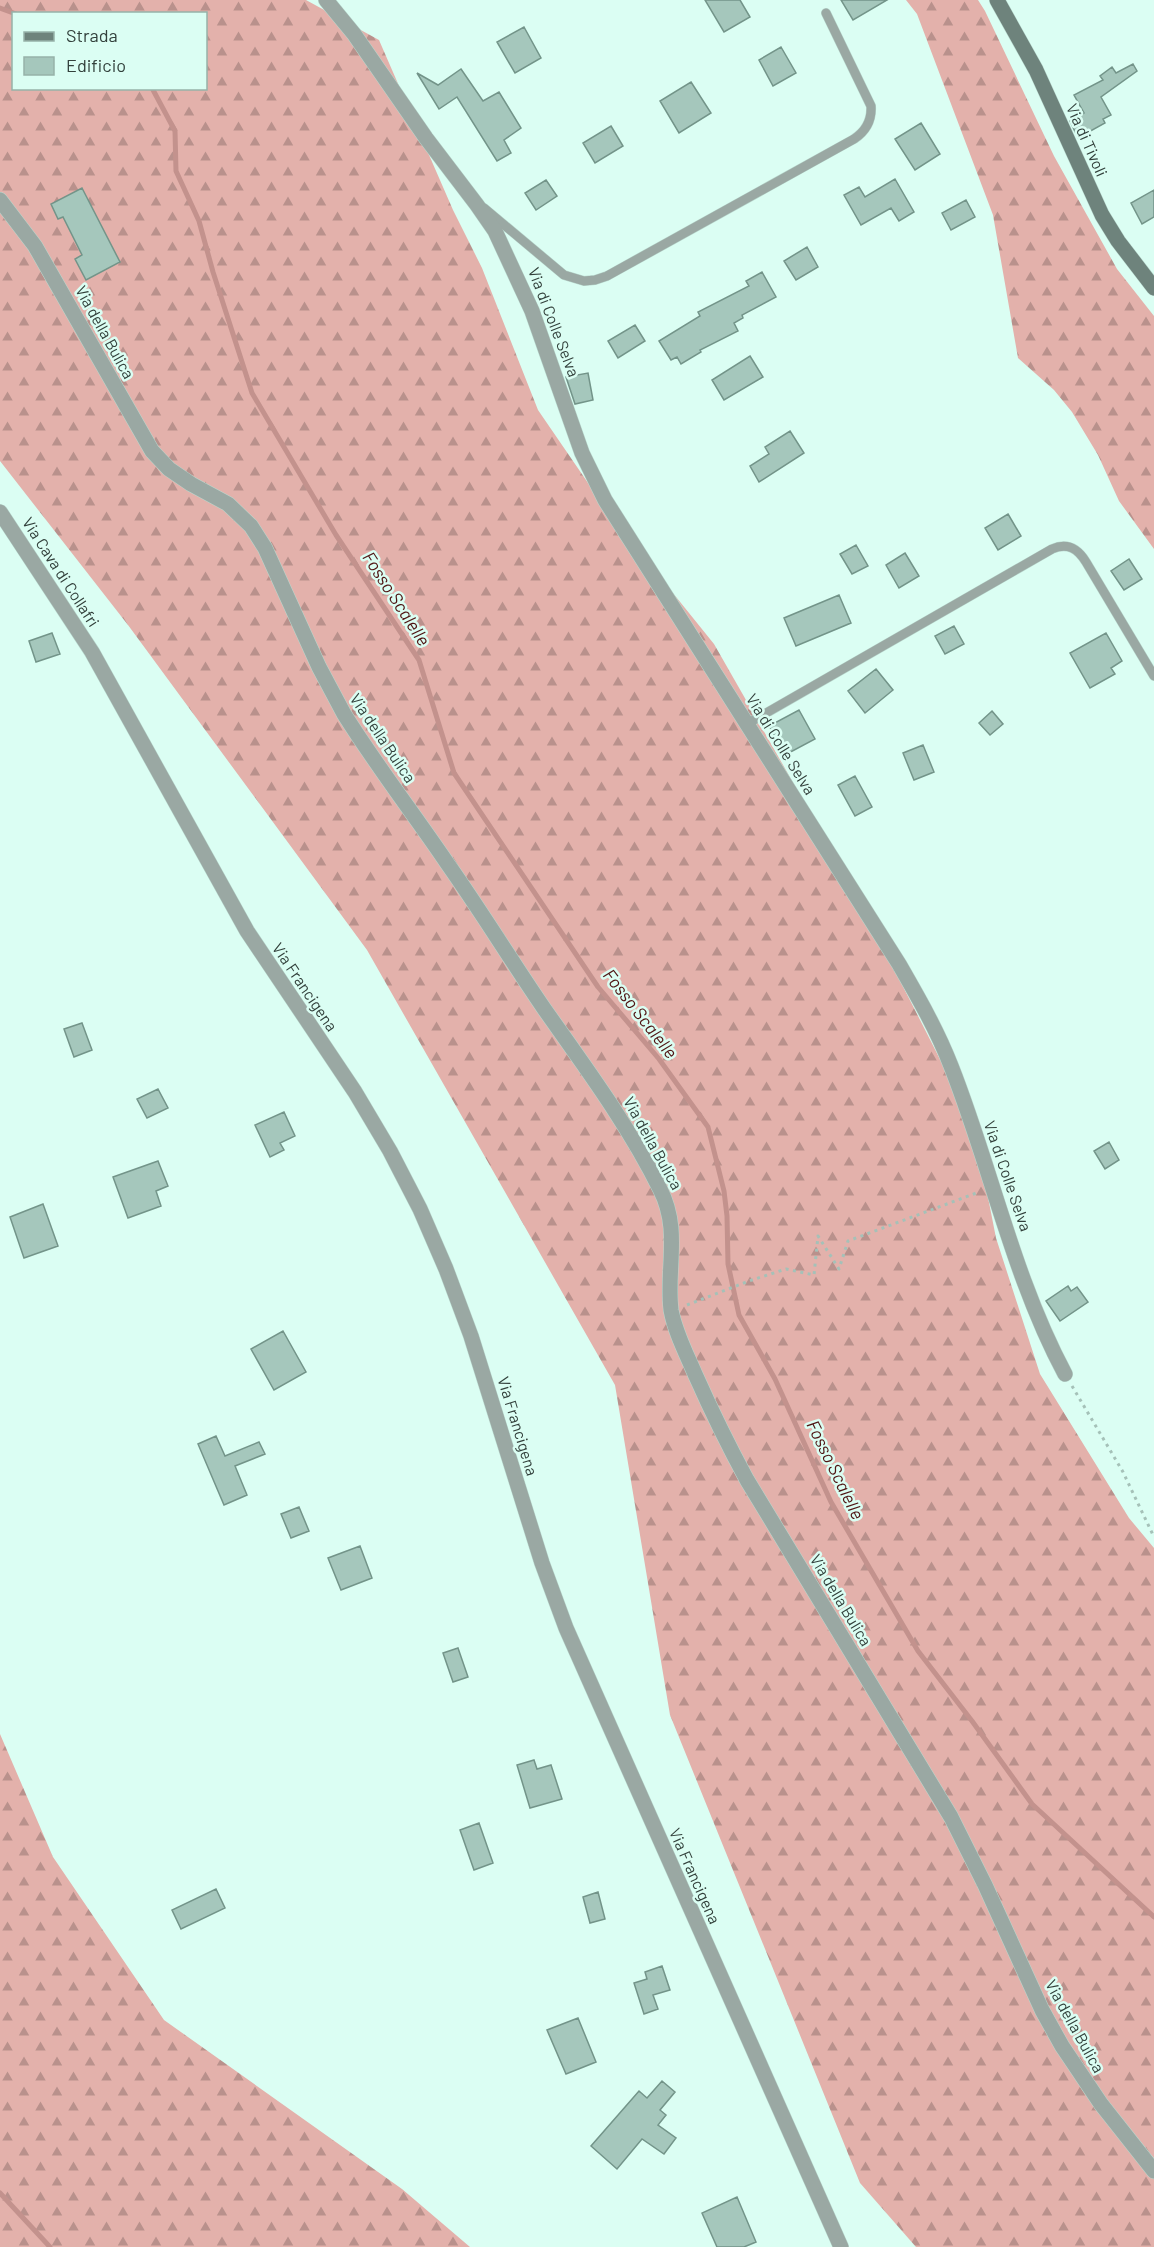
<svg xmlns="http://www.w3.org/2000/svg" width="1154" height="2247" viewBox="0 0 1154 2247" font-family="Barlow,sans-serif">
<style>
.forest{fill:url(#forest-firs);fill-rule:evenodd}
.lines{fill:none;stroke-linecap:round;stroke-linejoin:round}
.stream{stroke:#c3928d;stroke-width:5}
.building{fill:#a5c7bc;stroke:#739489;stroke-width:1.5}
.lane-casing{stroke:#b9d8ce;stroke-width:10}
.street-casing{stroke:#b9d8ce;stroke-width:16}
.secondary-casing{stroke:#b9d8ce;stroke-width:16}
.path{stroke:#a5c1b8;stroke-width:3;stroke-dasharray:3 4.5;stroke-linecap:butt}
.lane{stroke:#9aa8a3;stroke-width:9}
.street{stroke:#9aa8a3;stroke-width:15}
.secondary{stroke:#6e837c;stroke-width:15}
.labels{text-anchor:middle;stroke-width:5;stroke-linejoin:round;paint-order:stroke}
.street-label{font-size:16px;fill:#32403b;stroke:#dbfef3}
.water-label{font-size:18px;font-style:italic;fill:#4f1312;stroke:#dbfef3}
</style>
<defs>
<pattern id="forest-firs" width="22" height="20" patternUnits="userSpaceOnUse" patternTransform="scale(1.5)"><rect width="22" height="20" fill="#e3b1ab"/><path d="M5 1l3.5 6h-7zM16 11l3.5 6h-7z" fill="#b9918c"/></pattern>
</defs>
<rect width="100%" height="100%" fill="#dbfef3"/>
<path class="forest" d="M 0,0 L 306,0 L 379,40 L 453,210 L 482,268 L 538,410 L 610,515 L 714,644 L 819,828 L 888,957 L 974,1126 L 996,1238 L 1040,1374 L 1129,1518 L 1154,1548 L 1154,2247 L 916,2247 L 860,2183 L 670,1715 L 615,1385 L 367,950 L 128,625 L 0,461 ZM 14,14 L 206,14 L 206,88 L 14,88 Z
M 906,0 L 978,0 L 985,11 L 1054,156 L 1117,269 L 1154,316 L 1154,549 L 1119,501 L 1098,455 L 1072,412 L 1054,390 L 1018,358 L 993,215 L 917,14 Z
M 0,1734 L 53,1857 L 164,2020 L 402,2189 L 470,2247 L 0,2247 Z"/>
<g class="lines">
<path class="stream" d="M 0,8 L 16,14
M 152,88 L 175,131 L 176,171 L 199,221 L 213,272 L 252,393 L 336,535 L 419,660 L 454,773 L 598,987 L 659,1059 L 708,1127 L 724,1191 L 727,1216 L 728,1264 L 739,1315 L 775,1379 L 831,1502 L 918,1651 L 972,1721 L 1032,1804 L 1154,1917
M 0,2193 L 50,2247"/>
</g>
<path class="building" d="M 705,0 L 740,0 L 750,17 L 724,32 Z
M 841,0 L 887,0 L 853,20 Z
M 524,27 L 541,58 L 515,73 L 497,42 Z
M 781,47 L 796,73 L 773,86 L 759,60 Z
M 1133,64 L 1137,71 L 1101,97 L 1111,115 L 1103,119 L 1105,123 L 1078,138 L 1070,121 L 1084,113 L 1074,95 L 1103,80 L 1100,76 L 1112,67 L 1116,73 Z
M 461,69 L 483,101 L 499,92 L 521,128 L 504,140 L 511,153 L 497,161 L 457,97 L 439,109 L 417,73 L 438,85 Z
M 691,82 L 711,113 L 679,133 L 660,101 Z
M 921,123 L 940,154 L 915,170 L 895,139 Z
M 611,126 L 623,146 L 595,163 L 583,143 Z
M 895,179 L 914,212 L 899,221 L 891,208 L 861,225 L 844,195 L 859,187 L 865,197 Z
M 546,180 L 557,196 L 536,210 L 525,193 Z
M 82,188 L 120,262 L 86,280 L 75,259 L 82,255 L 63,217 L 58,219 L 51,204 Z
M 1154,190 L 1154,217 L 1142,224 L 1131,203 Z
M 966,200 L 975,217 L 951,230 L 942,213 Z
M 807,247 L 818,267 L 796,280 L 784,261 Z
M 762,272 L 776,297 L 742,315 L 743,318 L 734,323 L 738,331 L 700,350 L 701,352 L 681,364 L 677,357 L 671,360 L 659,341 L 700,316 L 698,312 L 749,286 L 746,281 Z
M 635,325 L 645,341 L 618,358 L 608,341 Z
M 750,356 L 763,377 L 724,400 L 712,380 Z
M 588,373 L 593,400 L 575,404 L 566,377 Z
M 790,431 L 804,453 L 759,482 L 750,466 L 769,454 L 765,447 Z
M 1008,514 L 1021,536 L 998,550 L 985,528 Z
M 856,545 L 868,566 L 852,574 L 840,554 Z
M 905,553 L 919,576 L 899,588 L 886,565 Z
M 1129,559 L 1142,579 L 1124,590 L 1111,571 Z
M 839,595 L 851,623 L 796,646 L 784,618 Z
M 954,626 L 964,644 L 945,654 L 935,636 Z
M 52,633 L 60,654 L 36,662 L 29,641 Z
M 1106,633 L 1122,661 L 1111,668 L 1115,674 L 1090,688 L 1070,653 Z
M 876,669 L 893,690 L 865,713 L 848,691 Z
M 799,710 L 815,739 L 785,755 L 769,726 Z
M 992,711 L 1003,724 L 990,735 L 979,723 Z
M 923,745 L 934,772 L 914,780 L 903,753 Z
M 855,776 L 872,807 L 855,816 L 838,785 Z
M 82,1023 L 92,1050 L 74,1057 L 64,1029 Z
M 158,1089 L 168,1108 L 147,1118 L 137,1099 Z
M 284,1112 L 295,1136 L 280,1143 L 284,1150 L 270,1157 L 255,1125 Z
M 1109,1142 L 1119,1160 L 1105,1169 L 1094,1151 Z
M 158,1161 L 168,1186 L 156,1191 L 161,1206 L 128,1218 L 113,1177 Z
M 43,1204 L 58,1246 L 24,1258 L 10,1217 Z
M 1068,1286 L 1071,1291 L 1077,1287 L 1088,1302 L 1060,1321 L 1046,1301 Z
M 283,1331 L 306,1372 L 274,1390 L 251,1349 Z
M 216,1436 L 225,1456 L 259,1442 L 265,1454 L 235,1466 L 247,1495 L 224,1505 L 198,1444 Z
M 299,1507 L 309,1531 L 291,1538 L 281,1514 Z
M 360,1546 L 372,1578 L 341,1590 L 328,1558 Z
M 458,1648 L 468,1677 L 453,1682 L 443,1653 Z
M 534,1760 L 537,1769 L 551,1765 L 562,1799 L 530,1808 L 517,1765 Z
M 479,1823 L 493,1863 L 474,1870 L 460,1830 Z
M 216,1889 L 225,1908 L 181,1929 L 172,1910 Z
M 598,1892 L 605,1919 L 590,1923 L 583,1897 Z
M 662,1966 L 670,1990 L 653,1995 L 658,2009 L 644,2014 L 634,1983 L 647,1979 L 645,1972 Z
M 578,2018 L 596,2062 L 566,2074 L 547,2030 Z
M 662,2081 L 675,2092 L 660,2110 L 666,2115 L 658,2125 L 676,2138 L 664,2154 L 642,2139 L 617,2169 L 591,2146 L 639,2091 L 647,2098 Z
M 737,2197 L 756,2242 L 744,2247 L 717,2247 L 702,2213 Z"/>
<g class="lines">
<g class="lane-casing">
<path id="lane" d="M 484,208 L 564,275 L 584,281 L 595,280 L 607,276 L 854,139 C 866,131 872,121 871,106 L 826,13
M 747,724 L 1052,549 C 1068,542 1078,549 1086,562 L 1154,676"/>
</g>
<g class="street-casing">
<path id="street" d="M 326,0 L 354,34 L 426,138 L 477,205 L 495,231 L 532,311 L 582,453 L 605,500 L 899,964 C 918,997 937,1030 951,1066 C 991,1167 1013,1277 1065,1374
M 0,200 L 35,246 L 152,451 L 169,469 L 191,484 L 228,504 L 251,526 L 265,548 L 319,667 L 344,714 C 376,765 413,813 447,863 C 481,911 512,962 545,1010 C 586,1068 629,1126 660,1189 C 681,1230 666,1268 671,1310 C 675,1332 686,1353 695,1374 C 711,1410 728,1445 747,1480 L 951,1817 L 985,1885 L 1042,2010 L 1062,2046 L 1101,2104 L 1154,2171
M 0,512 L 92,652 L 247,931 L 355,1092 L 390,1151 L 420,1209 L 446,1269 L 471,1336 L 542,1563 L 566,1628 L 841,2247"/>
</g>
<g class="secondary-casing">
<path id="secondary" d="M 997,0 L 1036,70 L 1102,215 L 1118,241 L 1154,288"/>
</g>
<path class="path" d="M 687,1305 L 749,1281 L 786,1269 L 814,1275 L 818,1236 L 839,1269 L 848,1241 L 979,1192
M 1072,1386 L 1123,1472 L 1154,1537"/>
<use href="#lane" class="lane"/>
<use href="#street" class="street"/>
<use href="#secondary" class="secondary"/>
</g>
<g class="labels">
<g class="street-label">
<text transform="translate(1087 140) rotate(66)" y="6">Via di Tivoli</text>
<text transform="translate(554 322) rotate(69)" y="6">Via di Colle Selva</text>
<text transform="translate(105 332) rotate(61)" y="6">Via della Bulica</text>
<text transform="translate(61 572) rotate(57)" y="6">Via Cava di Collafri</text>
<text transform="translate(383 738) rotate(56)" y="6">Via della Bulica</text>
<text transform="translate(781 744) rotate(58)" y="6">Via di Colle Selva</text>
<text transform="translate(305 987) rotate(56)" y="6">Via Francigena</text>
<text transform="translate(653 1143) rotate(61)" y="6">Via della Bulica</text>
<text transform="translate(1008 1176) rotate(71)" y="6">Via di Colle Selva</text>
<text transform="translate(518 1426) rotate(73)" y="6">Via Francigena</text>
<text transform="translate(841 1600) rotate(59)" y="6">Via della Bulica</text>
<text transform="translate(695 1876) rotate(66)" y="6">Via Francigena</text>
<text transform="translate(1075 2026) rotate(61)" y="6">Via della Bulica</text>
</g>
<g class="water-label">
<text transform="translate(396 599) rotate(57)" y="6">Fosso Scalelle</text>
<text transform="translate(640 1014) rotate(52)" y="6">Fosso Scalelle</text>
<text transform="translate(835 1470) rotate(64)" y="6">Fosso Scalelle</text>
</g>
</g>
<rect x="12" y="12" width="195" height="78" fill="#dbfef3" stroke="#97b2a9" stroke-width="1.5"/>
<rect x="24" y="32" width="30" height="9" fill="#6e837c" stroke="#97b2a9" stroke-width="1.5"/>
<text x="66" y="42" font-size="18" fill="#32403b">Strada</text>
<rect x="24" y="57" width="30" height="18" fill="#a5c7bc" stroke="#97b2a9" stroke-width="1.5"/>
<text x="66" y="72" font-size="18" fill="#32403b">Edificio</text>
</svg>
